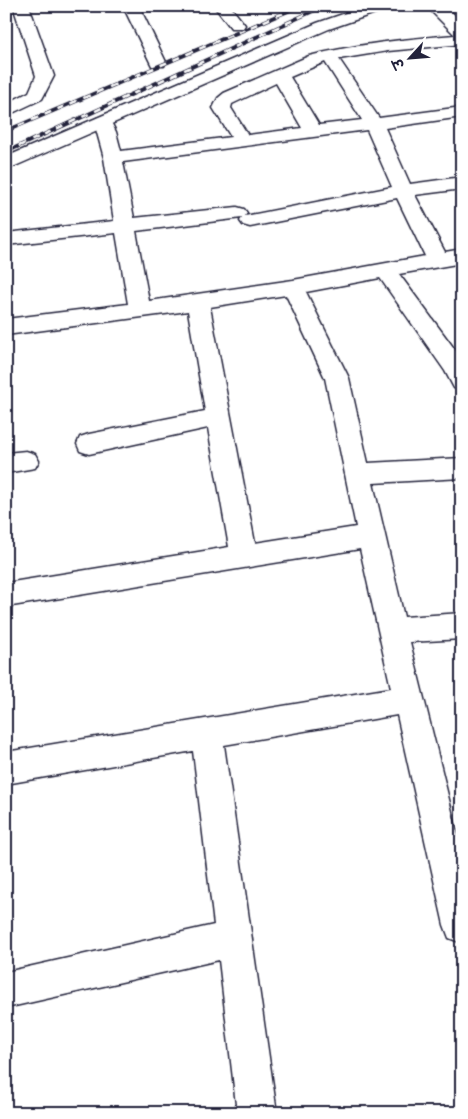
<svg xmlns="http://www.w3.org/2000/svg" width="468" height="1119" viewBox="0 0 468 1119" font-family="'Gochi Hand','Playpen Sans Deva',sans-serif">
<style>
.lines{fill:none;stroke-linecap:round;stroke-linejoin:round}
.minor-casing{stroke:#22223b;stroke-width:3}
.tertiary-casing{stroke:#22223b;stroke-width:3}
.minor{fill:#fff;fill-rule:evenodd}
.tertiary{fill:#fff;fill-rule:evenodd}
.rail-casing{stroke:#22223b;stroke-width:4}
.rail{stroke:#fff;stroke-width:2.5;stroke-dasharray:7;stroke-linecap:butt}
</style>
<rect width="100%" height="100%" fill="#fff"/>
<filter id="ink" filterUnits="userSpaceOnUse"><feTurbulence type="fractalNoise" baseFrequency=".02" numOctaves="2"/><feDisplacementMap in="SourceGraphic" scale="10" xChannelSelector="R" yChannelSelector="G"/><feConvolveMatrix kernelMatrix="1 2 1 2 8 2 1 2 1" color-interpolation-filters="sRGB"/></filter>
<g filter="url(#ink)">
<g class="lines">
<g class="minor-casing">
<path id="minor" d="M 13,6 L 29,6 L 54,76 L 42,99 L 6,116 L 6,104 L 29,92 L 36,76 Z
M 123,6 L 139,6 L 166,62 L 164,66 L 152,66 L 150,62 Z
M 214,6 L 230,6 L 245,25 L 243,28 L 231,28 Z
M 426,6 L 448,8 L 462,23 L 462,44 L 388,51 L 339,59 L 379,118 L 462,107 L 462,117 L 385,128 L 410,184 L 462,177 L 462,189 L 415,195 L 445,252 L 462,249 L 462,263 L 399,274 L 462,359 L 462,390 L 454,388 L 445,371 L 380,278 L 306,292 L 349,378 L 368,463 L 462,458 L 462,478 L 373,483 L 404,617 L 462,613 L 462,639 L 410,642 L 462,852 L 462,943 L 449,938 L 444,925 L 397,715 L 224,745 L 277,1113 L 237,1113 L 219,960 L 6,1008 L 6,972 L 214,925 L 193,751 L 6,784 L 6,752 L 391,688 L 360,549 L 6,607 L 6,583 L 229,547 L 208,428 L 89,454 L 80,451 L 77,444 L 80,437 L 89,434 L 205,411 L 188,311 L 6,335 L 6,319 L 128,304 L 116,233 L 6,245 L 6,233 L 114,221 L 104,158 L 94,122 L 97,118 L 103,117 L 109,118 L 116,132 L 121,151 L 231,137 L 213,108 L 218,98 L 224,93 L 309,56 C 357,44 405,39 455,35 ZM 325,62 L 362,120 L 319,125 L 290,77 ZM 276,83 L 302,128 L 248,135 L 231,108 L 232,104 ZM 367,130 L 392,187 L 245,216 L 247,213 L 244,209 L 237,207 L 134,218 L 123,162 ZM 397,198 L 425,256 L 293,280 L 149,301 L 136,231 L 242,218 L 240,221 L 243,225 L 250,227 ZM 286,295 L 325,378 L 356,527 L 255,543 L 210,307 Z
M 26,451 L 35,454 L 39,461 L 35,468 L 6,473 L 6,453 Z"/>
</g>
<g class="tertiary-casing">
<path id="tertiary" d="M 366,6 L 390,6 L 387,9 L 329,29 L 6,170 L 6,157 L 317,23 Z"/>
</g>
<use href="#minor" class="minor"/>
<use href="#tertiary" class="tertiary"/>
<g class="rail-casing">
<path id="rail" d="M 6,131 L 300,6
M 6,152 L 324,6"/>
</g>
<use href="#rail" class="rail"/>
</g>
</g>
<rect width="468" height="1119" fill="none" stroke="#fff" stroke-width="25"/>
<rect x="12" y="12" width="443" height="1094" fill="none" stroke="#22223b" stroke-width="2" filter="url(#ink)"/>
<g transform="translate(410 58) rotate(244)" stroke="#ffffff" stroke-width="4" paint-order="stroke">
<path d="M0-4L9 19L0 12L-9 19Z" fill="#22223b"/>
<text y="-8" font-size="14" font-weight="bold" text-anchor="middle" fill="#22223b">उ</text>
</g>
</svg>
